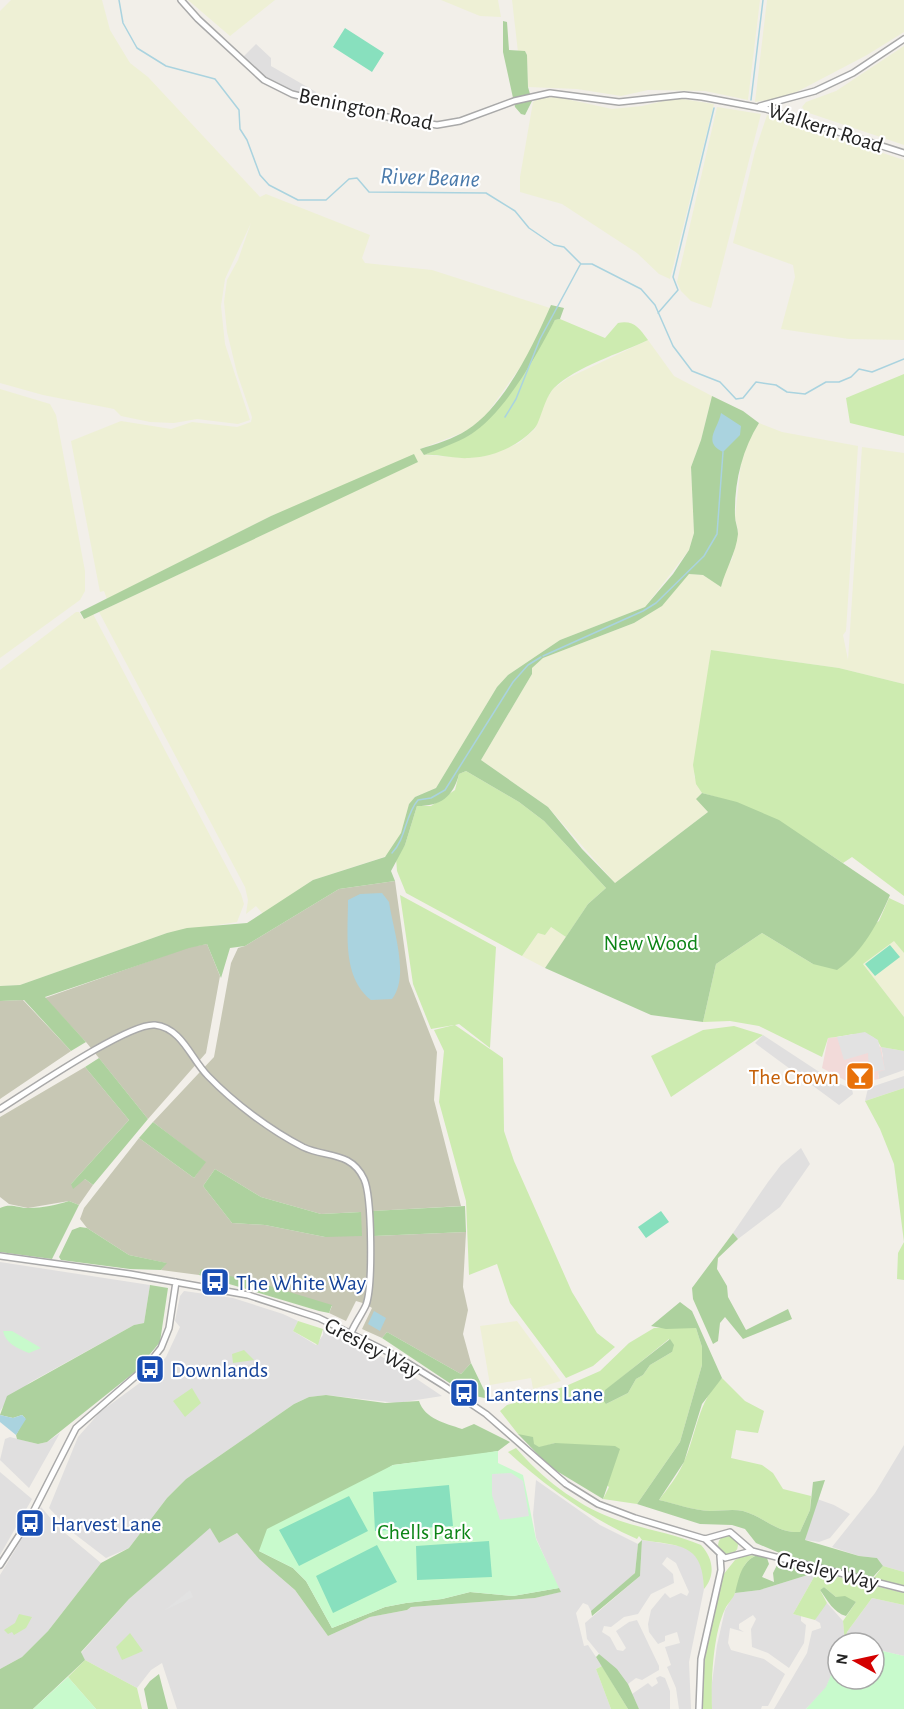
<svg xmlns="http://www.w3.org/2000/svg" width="904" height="1709" viewBox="0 0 904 1709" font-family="'Alegreya Sans',sans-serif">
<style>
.residential{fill:#e0dfdf}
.commercial{fill:#f2dad9}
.construction{fill:#c7c7b4;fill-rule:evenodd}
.farmland{fill:#eef0d5}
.grass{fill:#cdebb0;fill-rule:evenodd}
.forest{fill:#add19e}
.park{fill:#c8facc}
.pitch{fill:#88e0be}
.parking{fill:#e2e2e2}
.water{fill:#aad3df}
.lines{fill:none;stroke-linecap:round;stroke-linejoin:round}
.stream{stroke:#aad3df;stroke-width:1.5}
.tertiary-casing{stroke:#a9a9a9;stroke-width:8}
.tertiary{stroke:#fff;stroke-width:5}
.labels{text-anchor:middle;stroke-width:4.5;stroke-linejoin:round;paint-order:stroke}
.street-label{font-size:22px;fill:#222;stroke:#fff}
.park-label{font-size:22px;fill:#0c8416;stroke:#fff}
.food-label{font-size:22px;fill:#c56008;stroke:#fff;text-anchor:end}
.transit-label{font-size:22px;fill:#164399;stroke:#fff;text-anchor:start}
.water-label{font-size:24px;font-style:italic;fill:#4a7aab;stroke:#fff}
</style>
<rect width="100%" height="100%" fill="#f2efe9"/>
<path class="residential" d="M 256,44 L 271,58 L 271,66 L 316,92 L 316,96 L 288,90 L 265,78 L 242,58 Z
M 763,1035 L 833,1081 L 852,1089 L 853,1094 L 839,1105 L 755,1043 Z
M 881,1047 L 904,1051 L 904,1070 L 879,1079 L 878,1072 L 883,1056 Z
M 904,1076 L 904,1088 L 865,1101 L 868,1088 Z
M 801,1148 L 810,1164 L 780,1207 L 738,1239 L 733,1233 L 768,1182 L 781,1165 Z
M 0,1262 L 150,1285 L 144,1323 L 134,1325 L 29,1383 L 7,1401 L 0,1411 Z
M 184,1291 L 233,1298 L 283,1314 L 298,1321 L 293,1331 L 316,1345 L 323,1335 L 323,1329 L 346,1337 L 393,1363 L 442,1396 L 397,1403 L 326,1395 L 309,1397 L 294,1404 L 186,1479 L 167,1498 L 129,1548 L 106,1558 L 72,1532 L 49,1508 L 78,1437 L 100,1412 L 152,1374 L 166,1357 L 180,1327 L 175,1321 L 180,1296 Z
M 60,1433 L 29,1488 L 0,1460 L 5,1439 L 10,1437 L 38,1444 L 47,1442 Z
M 904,1445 L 904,1572 L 883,1566 L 877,1558 L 859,1556 L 832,1547 L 875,1493 Z
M 0,1472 L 32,1499 L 0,1555 Z
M 536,1480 L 600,1525 L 638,1544 L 635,1573 L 601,1605 L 591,1611 L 588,1605 L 583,1603 L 576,1613 L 584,1646 L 588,1645 L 602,1666 L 596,1669 L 611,1709 L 177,1709 L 162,1663 L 151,1670 L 137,1688 L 85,1660 L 81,1653 L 129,1599 L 210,1527 L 219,1543 L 237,1533 L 259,1559 L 295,1590 L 328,1636 L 370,1617 L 407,1610 L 411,1607 L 535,1598 L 560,1592 L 536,1538 L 533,1515 Z
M 817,1499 L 834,1505 L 850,1514 L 830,1538 L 819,1542 L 805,1540 Z
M 41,1507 L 59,1528 L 101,1563 L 48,1631 L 22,1657 L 0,1669 L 0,1575 Z
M 642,1540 L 686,1547 L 699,1558 L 703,1571 L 704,1589 L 689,1662 L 691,1709 L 679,1709 L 676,1688 L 667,1667 L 671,1665 L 665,1647 L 680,1643 L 677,1632 L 665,1636 L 665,1641 L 658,1644 L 649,1632 L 648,1624 L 651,1610 L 665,1593 L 670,1598 L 681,1593 L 687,1596 L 689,1592 L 676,1563 L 667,1557 L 662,1564 L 673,1574 L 674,1583 L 651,1594 L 638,1614 L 624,1617 L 611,1627 L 604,1626 L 602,1632 L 610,1637 L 617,1650 L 623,1651 L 626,1648 L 616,1631 L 629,1622 L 637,1620 L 659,1666 L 659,1670 L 642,1680 L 636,1678 L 628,1684 L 617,1669 L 605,1661 L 587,1639 L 585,1623 L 640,1576 Z
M 811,1574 L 814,1577 L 793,1614 L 801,1616 L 801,1621 L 806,1625 L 804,1643 L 789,1668 L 768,1653 L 752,1647 L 751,1629 L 756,1619 L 753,1615 L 739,1624 L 739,1629 L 744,1632 L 730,1628 L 728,1643 L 731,1650 L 764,1659 L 785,1674 L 768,1706 L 762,1706 L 761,1709 L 712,1709 L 711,1690 L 717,1645 L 725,1610 L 735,1593 L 760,1590 Z
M 872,1598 L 904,1605 L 904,1656 L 874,1649 L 874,1643 L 838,1643 L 838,1659 L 826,1688 L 806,1709 L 774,1709 L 807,1653 L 812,1631 L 821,1628 L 820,1623 L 815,1620 L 820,1610 L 827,1603 L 843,1621 L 845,1640 L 847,1632 Z
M 660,1676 L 665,1678 L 670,1691 L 670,1709 L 639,1709 L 632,1694 L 648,1683 L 652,1687 L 658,1683 L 656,1678 Z"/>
<path class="commercial" d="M 837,1037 L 881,1047 L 885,1070 L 878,1072 L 879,1079 L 852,1084 L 822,1068 L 828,1038 Z"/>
<path class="construction" d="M 395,881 L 409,981 L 437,1052 L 434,1100 L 461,1206 L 373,1211 L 374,1236 L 466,1232 L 463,1287 L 468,1310 L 463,1334 L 471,1363 L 461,1374 L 387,1332 L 382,1338 L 362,1329 L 372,1308 L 366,1304 L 356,1301 L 346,1321 L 329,1313 L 332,1306 L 201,1270 L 199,1275 L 161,1270 L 166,1263 L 129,1255 L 87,1228 L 80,1219 L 84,1208 L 139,1138 L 194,1178 L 205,1162 L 153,1122 L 214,1057 L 231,963 L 238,948 L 245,946 L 339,889 ZM 215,1169 L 261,1197 L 321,1214 L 360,1212 L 325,1237 L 265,1225 L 232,1223 L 203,1186 Z
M 207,944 L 220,976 L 206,1053 L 148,1119 L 86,1042 L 45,998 L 189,947 Z
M 23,1000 L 71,1051 L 0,1099 L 0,1001 Z
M 85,1067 L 129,1120 L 71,1184 L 85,1179 L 93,1185 L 79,1205 L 69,1201 L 28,1208 L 9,1204 L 0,1197 L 0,1117 Z"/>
<path class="farmland" d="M 11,0 L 102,0 L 110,30 L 130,63 L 148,77 L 260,197 L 266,194 L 370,235 L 362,258 L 365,263 L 432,270 L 550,308 L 531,352 L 486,415 L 467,431 L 420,449 L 424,455 L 468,458 L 492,454 L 519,443 L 535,429 L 543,405 L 553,389 L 568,378 L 648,340 L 674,376 L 712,396 L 701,440 L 691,467 L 694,533 L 689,550 L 645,607 L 560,640 L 508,675 L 497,687 L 436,788 L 415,797 L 409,804 L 401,833 L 389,853 L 384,857 L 313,880 L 263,914 L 256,906 L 246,914 L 248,900 L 245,887 L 99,612 L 418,461 L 271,516 L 107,599 L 104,591 L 100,592 L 71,441 L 121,421 L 171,429 L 192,422 L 237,427 L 251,422 L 252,417 L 237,373 L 227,332 L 224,302 L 227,280 L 238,260 L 251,223 L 225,279 L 221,306 L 225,344 L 250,420 L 238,424 L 197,419 L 174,423 L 150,422 L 121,416 L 114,409 L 43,395 L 0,383 L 0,11 Z
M 188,0 L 275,0 L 230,36 Z
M 441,0 L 498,0 L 501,17 L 480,16 Z
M 512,0 L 760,0 L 748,100 L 705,91 L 648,90 L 621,96 L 577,89 L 528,87 L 527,55 L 525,51 L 518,52 Z
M 767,0 L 904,0 L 904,32 L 867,55 L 787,97 L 755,102 Z
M 904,46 L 904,145 L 806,112 L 802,107 L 806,102 L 836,91 Z
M 557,97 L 612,109 L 642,106 L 676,98 L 714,104 L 670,279 L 659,274 L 637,253 L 562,204 L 520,192 L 520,177 L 533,102 L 539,98 Z
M 717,107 L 761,114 L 711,308 L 691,301 L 681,291 L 677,282 Z
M 767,115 L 904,160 L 904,340 L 849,339 L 781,329 L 795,277 L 793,265 L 733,243 L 755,151 Z
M 0,389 L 50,404 L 56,415 L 85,571 L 85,591 L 80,600 L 0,658 Z
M 759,423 L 782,432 L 858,446 L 846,631 L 843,635 L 848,660 L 862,447 L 904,453 L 904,684 L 839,668 L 711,650 L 694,776 L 702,793 L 697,799 L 708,812 L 615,883 L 548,807 L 481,760 L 532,674 L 532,668 L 543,658 L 634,623 L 661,606 L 689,574 L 703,575 L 721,586 L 726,566 L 732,560 L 738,531 L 735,517 L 741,463 L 749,440 Z
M 76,612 L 79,612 L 83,619 L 93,614 L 241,894 L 244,904 L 237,922 L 167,933 L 20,985 L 0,986 L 0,670 Z
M 551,927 L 566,937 L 545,968 L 522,956 L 538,933 Z
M 894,940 L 904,953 L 904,1017 L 863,964 Z
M 517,1321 L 561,1381 L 533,1389 L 531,1378 L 490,1385 L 480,1326 Z"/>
<path class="grass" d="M 560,319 L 605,338 L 618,323 C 634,320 639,328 648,340 C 621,353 575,367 554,388 C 543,400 541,422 534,429 C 518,446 494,457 469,458 C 454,459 439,454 424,455 L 470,435 L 516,383 L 555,320 Z
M 904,374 L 904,436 L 850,423 L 846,398 Z
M 711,650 L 839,668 L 904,684 L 904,896 L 852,857 L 843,863 C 793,830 761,809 702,793 L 696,784 L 693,765 Z
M 466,771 L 519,802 L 544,821 L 606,888 L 588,904 L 566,937 L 551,927 L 545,935 L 538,933 L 522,956 L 406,893 L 397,871 L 396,858 L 405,845 L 417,806 L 431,806 L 455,790 L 459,774 Z
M 400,895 L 496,947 L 490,1048 L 459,1024 L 455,1025 L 503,1058 L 504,1131 L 514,1161 L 572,1292 L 597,1333 L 615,1347 L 593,1366 L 566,1378 L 510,1303 L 497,1264 L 469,1275 L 466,1201 L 439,1102 L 444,1051 L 434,1030 L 454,1025 L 431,1029 L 413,984 Z
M 889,898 L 904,905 L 904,953 L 894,941 L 863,964 L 904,1017 L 904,1051 L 881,1047 C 871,1025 847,1037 828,1038 L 822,1057 L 759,1026 L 730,1021 L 703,1022 L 716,964 L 762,933 L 813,964 L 879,921 Z
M 734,1026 L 763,1035 L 671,1097 L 651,1056 L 703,1030 Z
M 904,1088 L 904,1280 L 897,1279 L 898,1253 L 904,1242 L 894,1164 L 880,1129 L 865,1101 Z
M 298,1321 L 323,1329 L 318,1345 L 293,1331 Z
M 681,1327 L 696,1328 L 702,1347 L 702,1365 L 680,1442 L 637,1504 L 603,1499 L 609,1487 L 555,1443 L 539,1448 L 518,1434 L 500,1411 L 507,1405 L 566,1386 L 600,1371 L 629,1343 L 654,1328 ZM 669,1339 L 672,1352 L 650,1365 L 643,1375 L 636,1379 L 628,1393 L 606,1404 L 606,1390 Z
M 244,1350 L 254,1360 L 233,1363 L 232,1354 Z
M 722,1378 L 745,1401 L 764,1411 L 758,1433 L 736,1430 L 731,1458 L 762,1465 L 773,1473 L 783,1489 L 811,1496 L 810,1510 L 800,1532 C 775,1533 765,1517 743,1511 C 733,1509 721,1511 710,1511 C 693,1510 675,1504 659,1500 C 668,1488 677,1477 683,1464 C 697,1434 697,1402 722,1378 Z
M 192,1388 L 201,1403 L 185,1417 L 173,1401 Z
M 516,1448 C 542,1478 575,1504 612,1518 C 641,1529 673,1533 701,1545 C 713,1558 716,1575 704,1589 C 703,1543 680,1546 642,1540 L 639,1536 L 637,1539 C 591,1519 545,1486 508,1452 Z
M718 1545a10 10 0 1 1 20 0a10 10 0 1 1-20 0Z
M 757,1555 C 739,1563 742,1578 735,1593 C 733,1599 728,1603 725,1609 C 713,1635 711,1680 712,1709 L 702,1709 L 703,1661 L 723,1575 L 735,1560 L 743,1556 Z
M 883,1566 L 904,1572 L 904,1587 L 873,1579 Z
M 814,1571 L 904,1593 L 904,1605 L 872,1598 L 847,1632 L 845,1643 L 843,1621 L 856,1602 L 836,1597 L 824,1587 L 820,1590 L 827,1603 L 815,1620 L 793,1614 L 814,1577 L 811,1574 Z
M 19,1614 L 32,1617 L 26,1628 L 14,1635 L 12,1632 L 8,1634 L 4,1630 L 15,1623 Z
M 130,1633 L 143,1651 L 122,1660 L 116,1647 Z
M 85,1660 L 137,1688 L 142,1709 L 96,1709 L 68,1677 Z
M 602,1666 L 628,1709 L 611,1709 L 596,1669 Z"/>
<path class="forest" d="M 503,21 L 507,22 L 509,50 L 525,51 L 527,55 L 528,87 L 532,101 L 525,115 L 521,114 L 515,107 L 503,52 Z
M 551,305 L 564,308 L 560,319 L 555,320 C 536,356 505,413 470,435 C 456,443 439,449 424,455 L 420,449 C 436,444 453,439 467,430 C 504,407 534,344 551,305 Z
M 712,396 L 743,411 L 759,423 C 742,450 734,483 735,516 C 735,522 738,528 738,534 C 736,553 726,568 721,587 L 703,575 L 689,574 L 662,606 L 634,623 L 543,658 L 532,668 L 532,674 L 481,760 L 548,807 L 582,849 L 615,883 L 708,812 L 696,799 L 702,793 L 737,802 L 779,820 L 890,895 C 878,923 863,952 837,970 L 813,964 L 762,933 L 716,964 L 703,1022 L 651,1015 L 545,968 L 588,904 L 606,888 L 544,821 L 519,802 L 466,771 L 459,774 C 453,797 441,806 417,806 L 405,845 L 391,871 L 395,881 L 339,889 L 245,946 L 230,948 L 221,978 L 207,944 L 189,948 L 45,997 L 86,1042 L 71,1051 L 24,1000 L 0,1001 L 0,986 L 20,985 L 167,933 L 187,928 L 247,923 L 313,880 L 385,857 L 401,833 L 409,804 L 415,797 L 436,788 L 497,687 L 508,675 L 560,640 L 645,607 L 673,574 L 689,550 L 694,533 L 691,467 L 701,440 Z
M 414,454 L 418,462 L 84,619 L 80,612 L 271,516 Z
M 99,1058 L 148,1119 L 93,1185 L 85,1179 L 73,1189 L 71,1184 L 129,1120 L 85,1067 Z
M 153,1122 L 206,1162 L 194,1178 L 139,1138 Z
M 215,1169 L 261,1197 L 321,1214 L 361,1212 L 362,1236 L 325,1237 L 265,1225 L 232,1223 L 203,1186 Z
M 69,1201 L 79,1205 L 52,1259 L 0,1252 L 0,1208 C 11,1203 17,1208 29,1208 C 43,1208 56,1205 69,1201 Z
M 465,1206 L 466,1232 L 374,1236 L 372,1211 Z
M 80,1227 L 87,1228 L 129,1255 L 167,1263 L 161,1270 L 130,1269 L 61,1260 L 59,1257 L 72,1230 Z
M 733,1233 L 738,1239 L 718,1258 L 717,1269 L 727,1286 L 728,1297 L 746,1330 L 788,1309 L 792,1319 L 743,1339 L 725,1317 L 720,1323 L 718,1341 L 713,1344 L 693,1299 L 692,1288 Z
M 201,1269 L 263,1284 L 332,1305 L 329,1313 L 319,1311 L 199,1275 Z
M 150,1285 L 168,1288 L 160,1342 L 136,1371 L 47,1442 L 38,1444 L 17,1439 L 16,1435 L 25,1418 L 22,1415 L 13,1418 L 0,1415 L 7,1396 L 134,1325 L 144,1323 Z
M 680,1302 L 692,1311 L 722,1378 L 702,1404 L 684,1462 L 659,1500 C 676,1504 693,1510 710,1511 C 721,1511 733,1509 743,1511 C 765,1517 775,1533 800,1532 L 810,1510 L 813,1482 L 825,1480 L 805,1540 L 859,1556 L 877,1558 L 883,1566 L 873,1577 L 865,1578 L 782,1554 L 756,1543 L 745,1529 L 732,1525 L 700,1524 L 637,1504 L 680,1442 L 702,1365 L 702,1347 L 696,1328 L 666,1329 L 651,1326 Z
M 387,1332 L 461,1374 L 471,1363 L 484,1390 L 490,1394 L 489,1399 L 466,1394 L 382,1338 Z
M 670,1339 L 674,1345 L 672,1352 L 650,1365 L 643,1375 L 636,1379 L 628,1393 L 606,1404 L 603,1400 L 605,1390 Z
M 326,1395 L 385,1403 L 419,1401 C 425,1419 445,1423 462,1429 L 474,1424 L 510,1442 L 498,1451 L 481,1454 L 393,1465 L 259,1551 L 293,1568 L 306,1581 L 332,1628 L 385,1607 L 406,1603 L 442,1599 L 470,1592 L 513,1596 L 559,1588 L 561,1592 L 535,1598 L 411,1607 L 407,1610 L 370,1617 L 328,1636 L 295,1590 L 259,1559 L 237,1533 L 219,1543 L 210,1528 L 129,1599 L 81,1652 L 85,1660 L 33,1709 L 0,1709 L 0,1669 L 22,1657 L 48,1631 L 101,1563 L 129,1548 L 167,1498 L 186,1479 L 294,1404 L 309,1397 Z
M 518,1434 L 533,1437 L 534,1444 L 539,1447 L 555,1443 L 615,1446 L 620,1449 L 603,1499 L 550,1467 Z
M 642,1540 L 640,1576 L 592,1616 L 591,1611 L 635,1573 L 638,1544 Z
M 757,1555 L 767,1558 L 769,1564 L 762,1577 L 774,1582 L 773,1573 L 778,1563 L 814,1571 L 811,1574 L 760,1590 L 735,1593 C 739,1578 741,1562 757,1555 Z
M 824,1587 L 836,1597 L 845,1596 L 856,1602 L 846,1616 C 834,1613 827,1600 820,1590 Z
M 599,1654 L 617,1669 L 628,1684 L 639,1709 L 628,1709 L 596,1657 Z
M 159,1674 L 168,1709 L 148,1709 L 144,1689 L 150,1681 Z"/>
<path class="park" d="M 3,1331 L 12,1331 L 41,1348 L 29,1353 C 17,1348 6,1344 3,1331 Z
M 498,1451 L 498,1463 L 523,1475 L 536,1539 L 559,1588 L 513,1596 L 470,1592 L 442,1599 L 406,1603 L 385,1607 L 332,1628 L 306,1581 L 293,1568 L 259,1551 L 267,1529 L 393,1465 Z
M 874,1649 L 904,1656 L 904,1709 L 806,1709 L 826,1687 L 838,1659 L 838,1679 L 874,1679 Z
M 68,1677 L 96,1709 L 33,1709 Z"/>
<path class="pitch" d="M 345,28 L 384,53 L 372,72 L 333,47 Z
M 890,945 L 900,957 L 875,976 L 865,964 Z
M 661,1211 L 669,1222 L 646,1238 L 638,1227 Z
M 449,1485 L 453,1526 L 375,1531 L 373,1492 Z
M 349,1496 L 368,1531 L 299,1566 L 279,1530 Z
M 489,1541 L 492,1577 L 417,1580 L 416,1546 Z
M 377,1545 L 397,1582 L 333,1613 L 316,1576 Z"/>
<path class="parking" d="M 865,1032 L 878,1040 L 885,1070 L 869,1072 L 868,1053 L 844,1060 L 837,1037 Z
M 511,1473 L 523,1481 L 529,1516 L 500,1520 L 492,1495 L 492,1474 Z
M 190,1590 L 193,1597 L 165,1610 Z"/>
<path class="water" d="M 721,413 L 741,426 L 740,435 L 723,452 C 702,442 718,429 721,413 Z
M 382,893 L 389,902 C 393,930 410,976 392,999 L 371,1000 C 342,977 348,935 348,900 L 360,894 Z
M 374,1311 L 386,1318 L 380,1331 L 368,1324 Z
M 0,1415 L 13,1418 L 22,1415 L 26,1419 L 16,1435 L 0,1422 Z"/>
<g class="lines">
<path class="stream" d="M 119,0 L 123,23 L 137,48 L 166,66 L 215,79 L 239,110 L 240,129 L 247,140 L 260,175 L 269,185 L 298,200 L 326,200 L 349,179 L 357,178 L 369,192 L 486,193 L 515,211 L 529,228 L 554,245 L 564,247 L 581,264 L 592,264 L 641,289 L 655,305 L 673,346 L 692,371 L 720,382 L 736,399 L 743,398 L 756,382 L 776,385 L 787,392 L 805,394 L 826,382 L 839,382 L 851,377 L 859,369 L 872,372 L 904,359
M 751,100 L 763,0
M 658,313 L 678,290 L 673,277 L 714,108
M 505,417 L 516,399 L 540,339 L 580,265
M 543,656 L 643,611 L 656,603 L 704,556 L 717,534 L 723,452
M 392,853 C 406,839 405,815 418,800 L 431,798 L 445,790 L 513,682 L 528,665 L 541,657"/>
<g class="tertiary-casing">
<path id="tertiary" d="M 181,0 L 198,19 L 264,80 L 292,94 L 375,115 L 437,125 L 460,121 L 514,101 L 550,93 L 619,102 L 684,95 L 702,97 L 766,109 L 904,153
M 760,106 L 815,91 L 853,73 L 904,39
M 0,1109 C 26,1093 129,1022 155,1025 C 182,1028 191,1059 208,1076 C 234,1103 270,1130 303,1147 C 326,1158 351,1151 364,1179 C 372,1196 373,1286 366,1305 C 362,1314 355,1323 351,1333
M 0,1256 L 130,1274 L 248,1295 L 319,1318 L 398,1357 L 443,1385 L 486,1414 L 566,1484 L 598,1504 L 635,1518 L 705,1539 L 730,1532 L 752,1551 L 904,1589
M 705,1539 L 725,1558 L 752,1551
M 0,1565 L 29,1520 L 76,1428 L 145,1368 L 161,1348 L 169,1328 L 176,1282
M 699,1709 L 701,1659 L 721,1570 L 720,1556"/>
</g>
<use href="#tertiary" class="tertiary"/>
</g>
<defs>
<g id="bar-square" transform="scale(1.5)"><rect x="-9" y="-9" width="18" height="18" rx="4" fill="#e8710a" stroke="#fff"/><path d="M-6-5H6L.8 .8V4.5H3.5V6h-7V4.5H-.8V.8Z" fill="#fff"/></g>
<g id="bus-square" transform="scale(1.5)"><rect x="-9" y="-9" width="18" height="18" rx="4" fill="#1a4fb4" stroke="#fff"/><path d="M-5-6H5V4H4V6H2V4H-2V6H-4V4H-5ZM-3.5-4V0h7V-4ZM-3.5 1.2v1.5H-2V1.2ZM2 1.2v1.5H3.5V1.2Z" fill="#fff"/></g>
</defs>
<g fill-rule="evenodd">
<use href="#bar-square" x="860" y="1076"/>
<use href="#bus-square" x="215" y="1282"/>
<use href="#bus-square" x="150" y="1369"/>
<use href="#bus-square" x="464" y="1393"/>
<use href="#bus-square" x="30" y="1523"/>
</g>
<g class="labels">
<g class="street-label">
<text transform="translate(366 108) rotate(12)" y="8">Benington Road</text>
<text transform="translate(826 127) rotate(18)" y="8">Walkern Road</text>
<text transform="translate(373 1347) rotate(28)" y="8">Gresley Way</text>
<text transform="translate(828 1570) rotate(14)" y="8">Gresley Way</text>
</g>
<g class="park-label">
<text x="651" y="950">New Wood</text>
<text x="424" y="1539">Chells Park</text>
</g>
<g class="food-label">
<text x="839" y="1084">The Crown</text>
</g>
<g class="transit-label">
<text x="236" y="1290">The White Way</text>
<text x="171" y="1377">Downlands</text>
<text x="485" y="1401">Lanterns Lane</text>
<text x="51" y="1531">Harvest Lane</text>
</g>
<g class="water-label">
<text transform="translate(430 177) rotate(2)" y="8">River Beane</text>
</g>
</g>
<g transform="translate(856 1661) rotate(278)"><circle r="28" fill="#ffffff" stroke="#a7a7a7" stroke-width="1.5"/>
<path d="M0-4.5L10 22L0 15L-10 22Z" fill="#d40000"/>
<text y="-9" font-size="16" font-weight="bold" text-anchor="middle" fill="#222222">N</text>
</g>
</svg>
